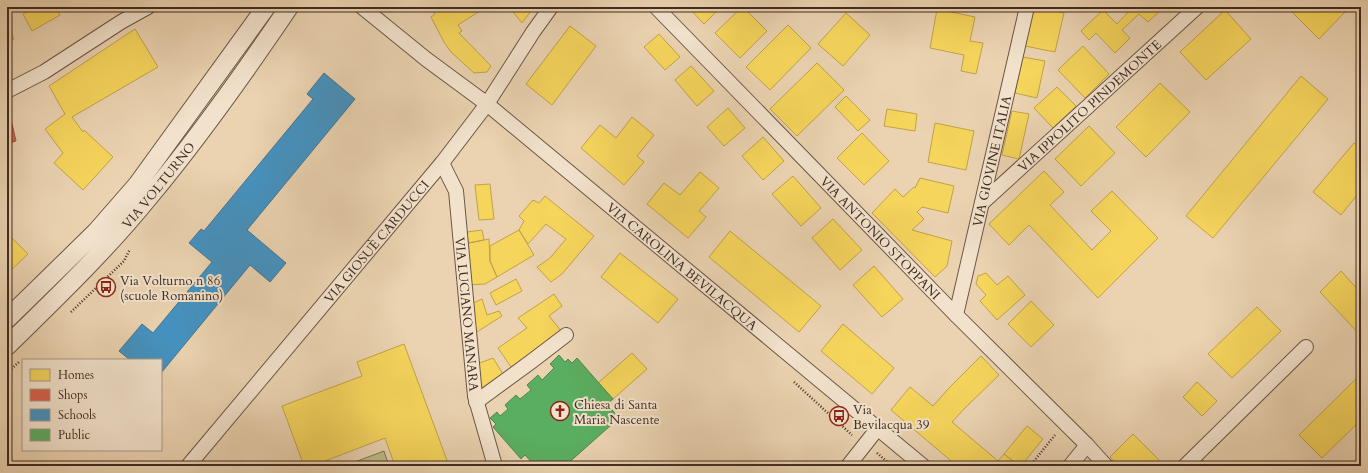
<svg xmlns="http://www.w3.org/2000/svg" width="1368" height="473" viewBox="0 0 1368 473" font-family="Cardo,serif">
	<rect width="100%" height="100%" fill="#ebd3b1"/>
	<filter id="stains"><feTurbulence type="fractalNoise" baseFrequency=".005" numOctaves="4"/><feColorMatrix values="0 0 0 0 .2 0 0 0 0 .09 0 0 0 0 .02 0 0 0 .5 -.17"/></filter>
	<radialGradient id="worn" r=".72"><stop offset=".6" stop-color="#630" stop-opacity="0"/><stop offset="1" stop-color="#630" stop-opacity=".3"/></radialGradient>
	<path fill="#bdbb87" stroke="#7e7454" d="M384 451 389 466H344Z"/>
	<path fill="#f6d55c" stroke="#bfa24a" d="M35 7H55L60 15 32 31 23 14Z
		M431 7H486L458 25 462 31 459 33 491 66 487 72 474 73 451 52 444 42 431 17 435 14Z
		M509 7H534L522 23Z
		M688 7H721L704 24Z
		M742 7H743L767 31 740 58 715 33Z
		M1033 7 1064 13 1055 52 1025 46Z
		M1133 7H1158L1161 10 1148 22 1139 14 1122 30 1130 38 1115 53 1096 33 1089 40 1081 31 1103 10 1117 24Z
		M1287 7H1344L1347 10 1319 39Z
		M937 9 975 17 970 41 983 43 976 74 961 71 964 55 930 48Z
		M1225 10 1251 39 1206 80 1180 52Z
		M846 13 870 35 843 66 818 44Z
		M7 21 14 39 7 42Z
		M788 25 811 48 770 90 746 67Z
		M570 26 596 46 552 105 526 84Z
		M135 29 158 67 72 117 83 132 84 130 113 157 83 190 54 163 63 153 45 129 65 114 49 86Z
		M659 34 680 57 665 70 644 47Z
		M1083 46 1109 74 1085 98 1058 70Z
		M1023 57 1045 61 1037 98 1015 93Z
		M817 63 844 90 797 136 770 109Z
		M691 66 714 91 697 106 675 80Z
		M1301 76 1328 99 1213 238 1186 216Z
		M1160 83 1190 112 1146 157 1116 127Z
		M1057 87 1076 106 1053 128 1034 108Z
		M846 96 870 120 858 131 835 107Z
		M728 108 745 128 724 146 707 127Z
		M887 109 917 114 915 131 884 126Z
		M1012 111 1029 114 1019 159 1002 155Z
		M632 117 654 135 637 156 644 162 624 185 581 148 600 125 616 138Z
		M935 123 974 131 966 170 928 162Z
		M1089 126 1115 153 1081 186 1055 159Z
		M862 133 889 161 864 185 837 158Z
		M763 137 784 161 763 180 742 156Z
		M1354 143 1361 148V190L1341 215 1313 192Z
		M1044 171 1064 192 1050 205 1092 250 1111 231 1091 211 1112 191 1158 238 1098 298 1029 225 1009 245 989 224Z
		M700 172 719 188 699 211 706 217 688 238 647 204 664 183 680 195Z
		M793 176 821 208 801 226 772 194Z
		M920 178 954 186 948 213 922 207 917 212 924 219 912 230 952 241 947 266 935 277 872 213 895 189 903 197 914 187 915 188Z
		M490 184 494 219 479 220 475 185Z
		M545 196 594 236 562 274 551 282 537 267 550 258 566 239 546 224 528 244 519 230 524 221 519 216 533 200 539 203Z
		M833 219 862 250 840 270 812 238Z
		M482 230 484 240 468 243 467 232Z
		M519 230 534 255 497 277 490 261V246Z
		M730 231 821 306 799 332 709 257Z
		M7 233 28 254 7 274Z
		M489 239 490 261 497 277 485 284 468 285 464 244Z
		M620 253 678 299 658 323 601 277Z
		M874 266 903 299 882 317 853 285Z
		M1341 271 1361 293V336L1320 292Z
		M986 273 997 285 1008 276 1025 295 997 320 980 301 986 295 976 284 978 276Z
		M516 279 522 291 496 305 490 293Z
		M554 294 562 306 549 316 562 332 542 347 511 367 498 348 527 328 518 318Z
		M482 299 487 315 499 311 502 316 472 335 469 305Z
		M1031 301 1054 325 1031 347 1008 324Z
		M1257 307 1281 331 1232 378 1208 354Z
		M843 324 894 368 872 394 821 351Z
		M404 344 448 463 441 466H395L385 438 312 466H304L282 406 362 376 357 362Z
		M632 353 647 369 613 399 598 383Z
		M981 356 999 375 965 408 952 422 998 461 1004 454 1019 466H957L891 410 910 387 933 406 948 389Z
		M493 358 503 374 480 389 477 364Z
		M1361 374V420L1322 458 1299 435Z
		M1197 382 1217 401 1202 416 1183 397Z
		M1027 426 1043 439 1021 466H1019L1004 454Z
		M1133 434 1162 463 1159 466H1119L1110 457Z
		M1203 460 1209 466H1196Z"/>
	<path fill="#d6604d" stroke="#a95040" d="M7 102 16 141 7 144Z"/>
	<path fill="#4393c3" stroke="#427492" d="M324 73 355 99 247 230 286 263 270 282 250 265 161 373V360H130L119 351 142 324 153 333 212 262 189 243 201 229 204 231 313 99 307 94Z"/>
	<path fill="#5aae61" stroke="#52874e" d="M559 355 565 362 568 359 572 363 577 358 613 399 607 404 619 418 565 466H535L525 455 521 459 493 427 496 424 490 418 497 412 500 416 508 409 505 405 516 395 520 399 531 390 527 385 538 375 542 380 554 368 550 364Z"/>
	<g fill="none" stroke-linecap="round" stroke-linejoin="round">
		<g stroke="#6b5645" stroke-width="16">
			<g id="minor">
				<path id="s1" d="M362 7 426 59 487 104 923 466"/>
				<path id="s2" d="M656 7 956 315 1087 445 1106 466"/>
				<path d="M7 91 44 72 121 22 148 7"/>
				<path id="s3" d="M442 163 456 191 475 396 495 466"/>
				<path id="s4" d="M982 203 1197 7"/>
				<path id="s5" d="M956 315 1027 7"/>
				<path d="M476 402 532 361 566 335"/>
				<path id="s6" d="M188 466 442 163 487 104 533 32 551 7"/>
				<path d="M848 466 878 428"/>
				<path d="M1070 466 1087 445"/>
				<path d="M1185 466 1306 347"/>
			</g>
		</g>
		<g stroke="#6b5645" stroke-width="20">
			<g id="tertiary">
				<path d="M7 319 96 232 137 185 266 7"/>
				<path id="s7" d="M7 346C56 298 106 250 149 197 199 137 245 72 289 7"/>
			</g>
		</g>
		<path stroke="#402c21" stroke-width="2.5" stroke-dasharray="1 2" stroke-linecap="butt" d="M71 312 124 261 130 249
			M7 373 20 361
			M794 382 852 435
			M877 453 892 466
			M1030 466 1055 435"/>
		<use href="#minor" stroke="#f2e2cc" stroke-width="14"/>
		<use href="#tertiary" stroke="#f2e2cc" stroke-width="18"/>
	</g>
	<defs>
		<g id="bus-ring" transform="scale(1)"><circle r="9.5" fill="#f2e2cc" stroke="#8f2418" stroke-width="1.5"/><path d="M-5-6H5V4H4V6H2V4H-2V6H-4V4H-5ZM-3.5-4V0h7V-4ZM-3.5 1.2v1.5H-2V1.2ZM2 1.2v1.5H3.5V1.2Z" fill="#8f2418"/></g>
		<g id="church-ring" transform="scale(1)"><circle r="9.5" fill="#f2e2cc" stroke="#8f2418" stroke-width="1.5"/><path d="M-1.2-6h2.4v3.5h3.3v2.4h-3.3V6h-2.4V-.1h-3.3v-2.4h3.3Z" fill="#8f2418"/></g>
	</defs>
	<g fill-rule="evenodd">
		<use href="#bus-ring" x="106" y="287"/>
		<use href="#church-ring" x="560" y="411"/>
		<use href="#bus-ring" x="839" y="416"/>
	</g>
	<g text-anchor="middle" stroke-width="4" stroke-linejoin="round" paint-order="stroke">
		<g font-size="13" fill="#402c21" stroke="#f2e2cc">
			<text dy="5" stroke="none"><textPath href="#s4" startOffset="145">VIA IPPOLITO PINDEMONTE</textPath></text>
			<text dy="5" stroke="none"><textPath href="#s5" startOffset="158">VIA GIOVINE ITALIA</textPath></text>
			<text dy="5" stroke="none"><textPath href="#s7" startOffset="221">VIA VOLTURNO</textPath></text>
			<text dy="5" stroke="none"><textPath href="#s2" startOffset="322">VIA ANTONIO STOPPANI</textPath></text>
			<text dy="5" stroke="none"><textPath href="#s6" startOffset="293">VIA GIOSUÈ CARDUCCI</textPath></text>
			<text dy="5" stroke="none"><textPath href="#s1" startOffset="412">VIA CAROLINA BEVILACQUA</textPath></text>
			<text dy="5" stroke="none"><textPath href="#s3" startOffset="155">VIA LUCIANO MANARA</textPath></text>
		</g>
		<g font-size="13" fill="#402c21" stroke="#f2e2cc" text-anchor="start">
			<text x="120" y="285">Via Volturno n 86<tspan x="120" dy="15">(scuole Romanino)</tspan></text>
			<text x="574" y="409">Chiesa di Santa<tspan x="574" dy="15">Maria Nascente</tspan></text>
			<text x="853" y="414">Via<tspan x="853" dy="15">Bevilacqua 39</tspan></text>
		</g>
	</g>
	<rect width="1368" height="473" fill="none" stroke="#ebd3b1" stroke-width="24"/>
	<rect x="8" y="8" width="1352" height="457" fill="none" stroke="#402c21" stroke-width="2"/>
	<rect x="12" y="12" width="1344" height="449" fill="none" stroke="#402c21"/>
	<rect x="22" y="359" width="140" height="92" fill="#f2e2cc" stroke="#ab9988"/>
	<rect x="30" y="369" width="20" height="12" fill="#f6d55c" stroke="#ab9988"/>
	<text x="58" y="379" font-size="12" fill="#402c21">Homes</text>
	<rect x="30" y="389" width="20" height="12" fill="#d6604d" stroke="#ab9988"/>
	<text x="58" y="399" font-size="12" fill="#402c21">Shops</text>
	<rect x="30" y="409" width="20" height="12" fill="#4393c3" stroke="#ab9988"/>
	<text x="58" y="419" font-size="12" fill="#402c21">Schools</text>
	<rect x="30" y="429" width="20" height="12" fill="#5aae61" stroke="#ab9988"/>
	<text x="58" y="439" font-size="12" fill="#402c21">Public</text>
	<rect width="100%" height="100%" filter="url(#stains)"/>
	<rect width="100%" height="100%" fill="url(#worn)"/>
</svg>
